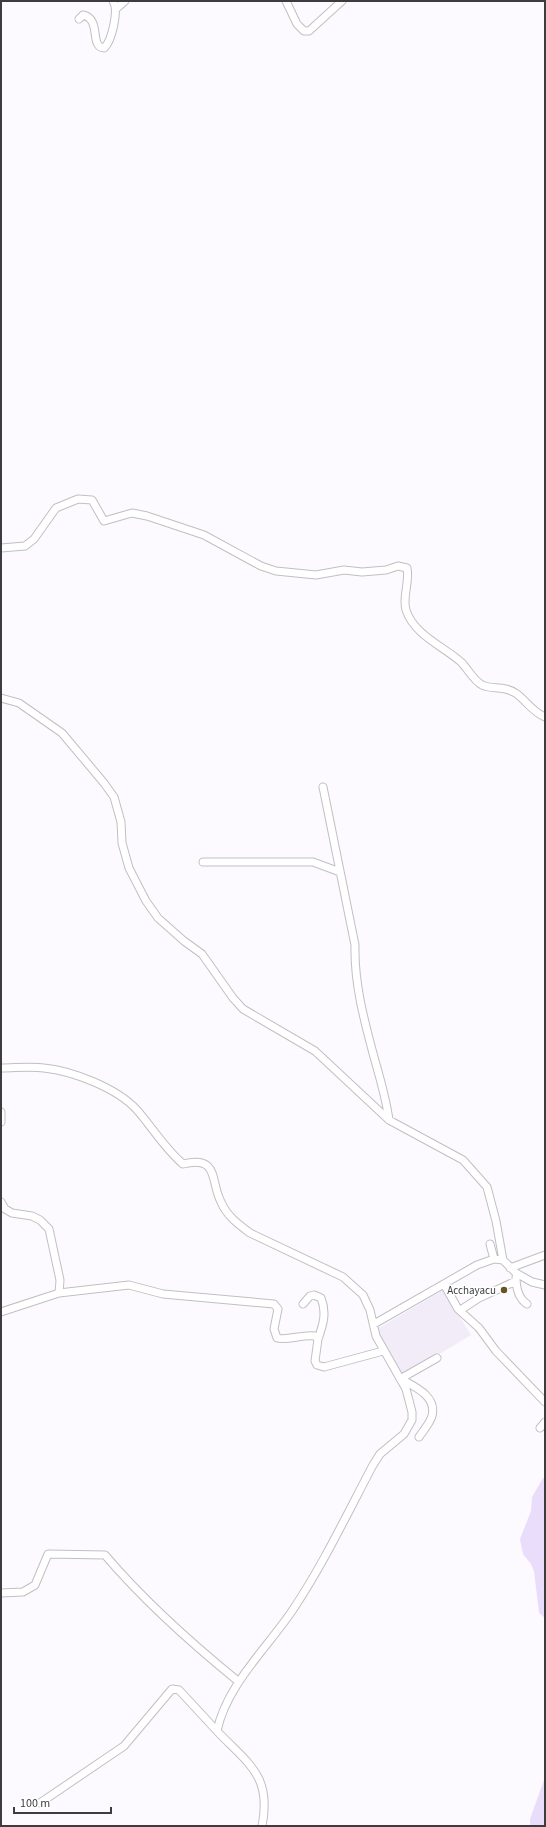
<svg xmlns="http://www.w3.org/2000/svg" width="546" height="1827" viewBox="0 0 546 1827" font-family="'Source Sans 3',sans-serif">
	<rect width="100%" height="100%" fill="#fcfaff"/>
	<path fill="#f1ecf8" d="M443 1290 471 1335 403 1376 378 1333 379 1328Z"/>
	<path fill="#e9ddfb" d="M543 1478 545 1479V1618L539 1613 534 1571 531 1564 523 1554 520 1539 531 1511 532 1497Z
		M545 1777V1826H530V1819Z"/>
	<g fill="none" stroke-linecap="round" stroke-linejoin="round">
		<g stroke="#c1bfc4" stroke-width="9">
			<path id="street" d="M286 1 297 24 304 31H309L342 1
				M116 9 125 1
				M79 19 83 15C102 19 89 47 104 48 112 41 119 10 113 1
				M1 548 25 546 34 539 56 508 78 499 92 500 104 521 132 513 147 516 204 535 261 566 276 571 316 575 344 570 362 572 386 570 398 566 407 568C410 583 402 596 406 610 414 635 443 646 461 662 468 669 473 680 482 685 492 690 505 685 517 694 527 702 533 712 545 717
				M1 698 19 703 62 733 104 783 114 797 121 822 122 843 129 868 146 901 158 918 184 941 202 954 233 998 243 1009 315 1051 389 1120 463 1160 487 1187 496 1221 503 1260 516 1273 532 1282 545 1285
				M323 787 355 945C354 983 364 1020 374 1057 380 1078 386 1098 389 1120
				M203 862H313L340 872
				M1 1068C15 1068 30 1066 44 1068 73 1071 117 1088 137 1110 152 1127 165 1149 183 1164 220 1155 210 1182 221 1202 227 1216 238 1224 250 1233L343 1277 363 1295 370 1310 376 1336 406 1389 412 1412V1420L404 1434 380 1454 373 1465C347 1514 323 1565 292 1611 267 1648 226 1686 217 1731 248 1764 272 1775 262 1826
				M1 1112V1122
				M1 1202 5 1209 12 1213 32 1216 40 1220 49 1229 60 1280 59 1293
				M490 1244 494 1259
				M510 1268 545 1255
				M516 1277C516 1287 518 1298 527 1304
				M444 1284 458 1309 479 1328 496 1351 545 1402
				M303 1304 310 1296 314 1295 321 1298C327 1313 323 1325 318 1339
				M462 1309 479 1298 516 1281
				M1 1312 59 1293 129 1285 163 1294 274 1304 278 1309 274 1329 277 1338C287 1341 303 1334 315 1336L318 1339 315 1361 317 1365 324 1367 383 1351
				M374 1324 477 1265 494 1259 503 1260
				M400 1379 437 1358
				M401 1379C415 1387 437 1396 432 1416 430 1423 423 1431 419 1437
				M540 1428 545 1422
				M1 1593 23 1592 35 1585 48 1554 105 1555C145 1602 191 1643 239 1682
				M40 1803 124 1746 172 1689 179 1690 217 1731"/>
		</g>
		<use href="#street" stroke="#fff" stroke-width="7"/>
	</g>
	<circle fill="#645522" stroke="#fff" stroke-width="1.5" cx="504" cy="1290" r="4"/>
	<g text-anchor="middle" stroke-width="3" stroke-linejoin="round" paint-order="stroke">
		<g font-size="11" fill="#3d3c3e" stroke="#fff" text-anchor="end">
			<text x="496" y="1294">Acchayacu</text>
		</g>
	</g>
	<rect width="546" height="1827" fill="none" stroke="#3d3c3e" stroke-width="4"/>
	<path d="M14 1807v6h97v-6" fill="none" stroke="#3d3c3e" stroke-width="2"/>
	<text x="20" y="1807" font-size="12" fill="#3d3c3e" stroke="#ffffff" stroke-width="3" paint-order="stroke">100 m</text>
</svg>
